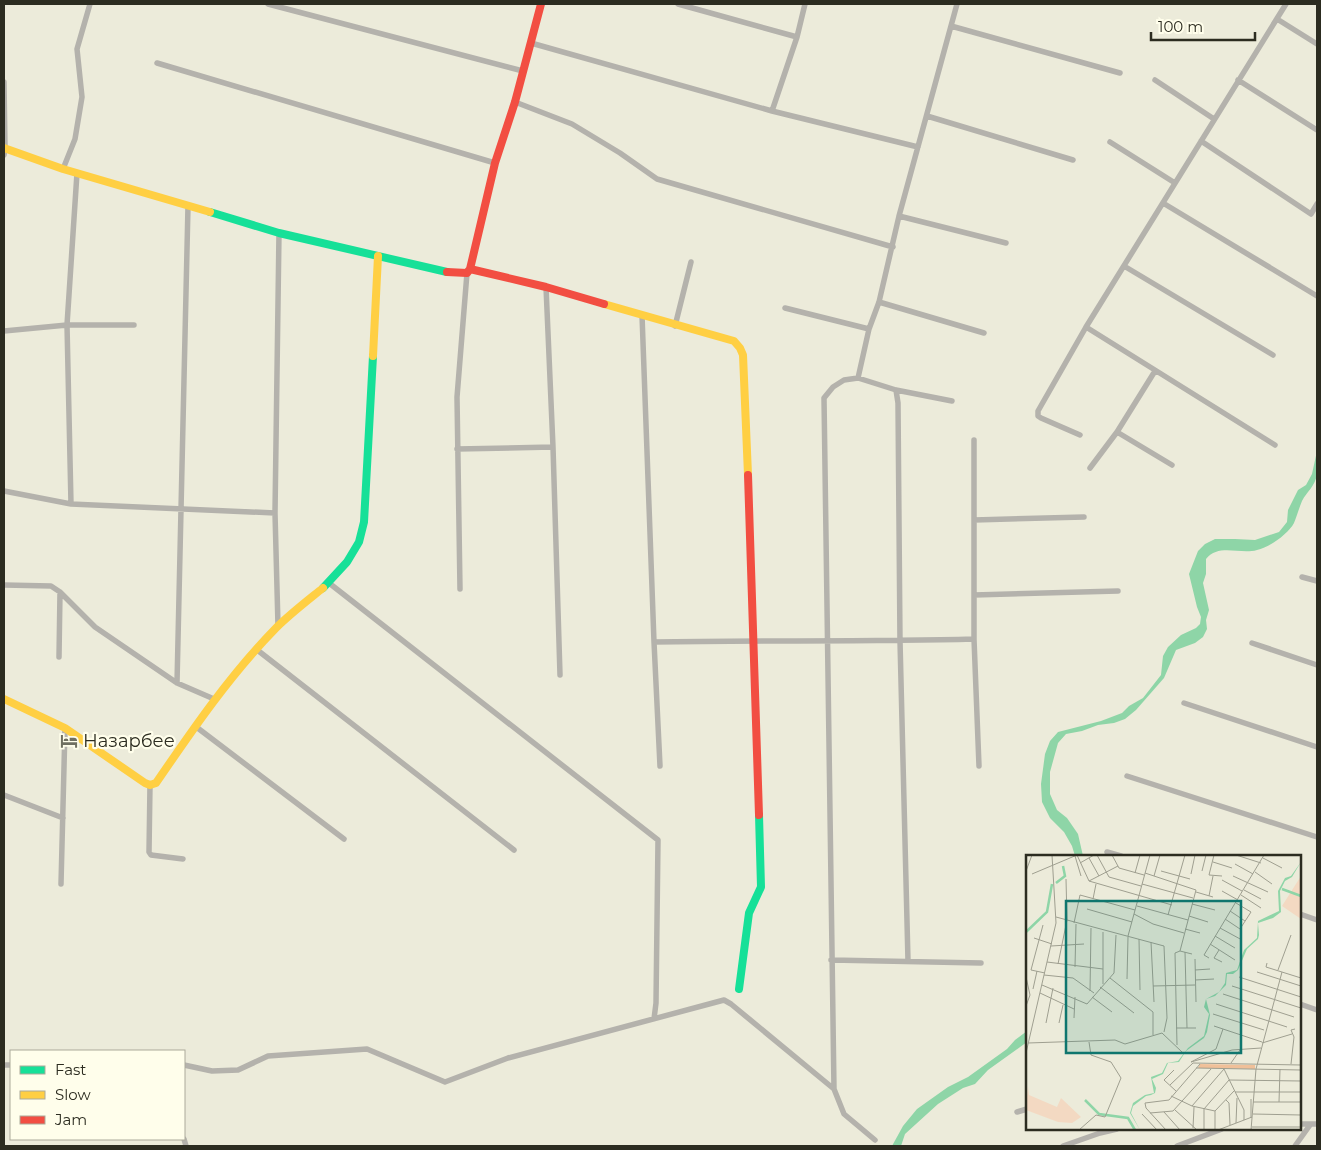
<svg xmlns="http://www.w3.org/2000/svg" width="1321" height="1150" viewBox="0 0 1321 1150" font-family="Montserrat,sans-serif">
	<rect width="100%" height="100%" fill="#ecebda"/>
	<path fill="#8ed5a7" d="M1317 451C1317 458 1318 467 1317 474 1315 487 1307 491 1302 501 1299 508 1297 516 1294 523 1288 534 1270 547 1257 550 1240 555 1219 543 1206 559V574L1203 583 1209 610 1206 620 1207 629 1203 637 1195 643 1176 650 1164 678 1136 710 1125 719 1114 723 1098 725 1082 731 1066 734 1058 743 1050 772V794L1057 810 1067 818 1078 834 1083 856H1075L1072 846 1064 832 1050 818 1042 802 1041 784 1045 754 1050 741 1058 732 1101 721 1122 713 1129 706 1143 698 1161 675 1163 656 1168 647 1181 635 1196 628 1200 624 1201 617 1197 607 1189 574 1198 551 1205 544 1215 539H1235L1255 540 1279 532 1287 522 1288 510 1298 490 1306 485 1312 474Z
		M1027 1031V1042L988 1070 975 1084 963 1088 938 1104 905 1134 901 1146H892L903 1126 917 1109 948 1087 968 1077 1007 1049 1015 1040Z"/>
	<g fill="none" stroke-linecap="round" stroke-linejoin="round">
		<path stroke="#b4b2ac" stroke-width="5.5" d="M268 4 523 71
			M678 4 797 37
			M1277 19 1317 44
			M951 26 1120 73
			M531 43 772 111 918 147
			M157 63 495 163
			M1155 80 1214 119
			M1238 80 1317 130
			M4 82 5 148 4 155
			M515 102 572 124 620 153 657 179 893 247
			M772 111 797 37 805 4
			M927 116 1073 160
			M1201 141 1311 214 1317 204
			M1110 142 1175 183
			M63 169 75 139 82 97 77 49 90 4
			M1163 203 1317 296
			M899 216 1006 243
			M1124 266 1273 355
			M546 287 553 447 560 675
			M879 302 984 333
			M785 308 869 329
			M642 315 654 642 660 766
			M675 326 691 262
			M1086 327 1275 445
			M4 331 67 325H134
			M1155 371 1117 432 1172 465
			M858 378 869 329 879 302 899 216 957 4
			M896 390 898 403 900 641 908 961
			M1080 435 1041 418 1038 416V411L1086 327 1286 4
			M974 440V639L979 766
			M457 449 553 447
			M1090 468 1117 432
			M4 491 71 504 275 513
			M71 504 67 325 77 173
			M974 520 1084 517
			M1302 577 1317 581
			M329 583 658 840 656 1003 654 1019
			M4 585 51 586 60 592 95 627 177 683 214 699
			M460 589 457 397 467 273
			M974 595 1118 591
			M278 626 275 513 279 233
			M654 642C761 640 867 642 974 639
			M1252 643 1317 665
			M256 649 514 850
			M59 657 60 592
			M177 683 188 206
			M1184 703 1317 747
			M195 726 344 839
			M1127 776 1317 837
			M150 785 149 852 151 855 183 859
			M4 795 63 818
			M1107 852 1121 856
			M61 884 65 728
			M1300 914 1317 920
			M831 960 981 963
			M1300 1004 1317 1010
			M4 1065H11
			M184 1065 212 1071 238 1070 268 1056 367 1049 445 1082 508 1058 724 1000 731 1004 834 1089 844 1114 875 1140
			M834 1089 824 398 833 387 844 380 858 378 896 390 952 401
			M1017 1112 1027 1109
			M1300 1124H1317
			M184 1139 186 1146
			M1063 1146 1100 1133 1117 1129
			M1177 1146 1222 1129
			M1295 1146 1310 1125"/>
		<path stroke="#16e098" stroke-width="8" d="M210 212 279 233 447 272
			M323 588 347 562 359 542 364 522 373 356
			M739 989 749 913 761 887 759 815"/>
		<path stroke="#ffcf43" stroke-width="8" d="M4 148 63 169 210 212
			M604 304 734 341 740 348 743 355 748 475
			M373 356 378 256
			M4 699 65 728 145 783 150 785 156 783C193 729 230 675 276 628 290 614 307 601 323 588"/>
		<path stroke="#f24e42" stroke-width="8" d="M470 269 495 163 515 102 541 4
			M447 272 467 273 470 269 546 287 604 304
			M748 475 759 815"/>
	</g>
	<defs>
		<g id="hotel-bare" transform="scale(1.35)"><path d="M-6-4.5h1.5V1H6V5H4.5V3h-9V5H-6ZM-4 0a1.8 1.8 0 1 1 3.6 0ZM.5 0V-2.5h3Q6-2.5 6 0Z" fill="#6f6f61" stroke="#fffeeb" stroke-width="2.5" paint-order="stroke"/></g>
	</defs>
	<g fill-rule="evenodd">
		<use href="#hotel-bare" x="69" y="741"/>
	</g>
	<g text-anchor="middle" stroke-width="4.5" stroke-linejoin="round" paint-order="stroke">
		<g font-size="18" fill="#2c2c20" stroke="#fffeeb" text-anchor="start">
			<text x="83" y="747">Назарбее</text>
		</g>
	</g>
	<g transform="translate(1026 855)">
		<rect width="275" height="275" fill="#ecebda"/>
		<path d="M275 21V64L256 51ZM2 231 3 240 31 252 35 243 55 262 46 268 32 267 0 255Z" fill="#f3d9c2"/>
		<path d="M174 209 229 210V214L172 213Z" fill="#f0c099"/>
		<path d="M275 7 266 22 259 26 254 36 255 57 247 63 232 68 233 80 232 84 221 94 212 115 207 119H201L200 130 189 141 180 144 184 160 181 177 178 183 160 196 153 207 142 208 137 219 126 224 130 233 129 238 125 240 120 241 107 251 105 258 114 275 104 258 107 248 119 240 128 238 125 222 136 218 141 208 152 206 162 193 178 181 183 159 178 152 180 144 193 137 199 128 200 118 211 115 218 95 231 83 232 66 253 56 252 36 259 23 265 21Z" fill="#8ed5a7"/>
		<path fill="none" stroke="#8ed5a7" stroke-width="2.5" d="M30 28 39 21 37 11M256 34 275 41M0 77 21 57 26 29M59 245 73 259 102 263 109 275"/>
		<path fill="none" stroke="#9f9f90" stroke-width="1" d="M51 0 63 26 146 50M71 0 83 22 115 31M86 0 93 13 118 20M188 0 183 20 196 21M210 0 235 8M49 1 55 21M63 3 73 21M237 3 256 13M187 7 206 13M54 8 68 0M209 9 227 19M0 16 6 0M135 16 164 24M176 16 180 0M229 17 246 29M109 18 114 0M119 18 170 35 154 96M6 19 51 0M165 19 169 0M128 21 134 0M207 21 242 37M196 25 216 36M63 26 92 11M116 29 167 43M218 35 235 44M196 36 212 45M170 37 187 42M215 40 235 53M183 41 187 21M67 44 70 29M166 49 189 55M111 51 162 65M61 54 106 67M204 56 219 66M108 59 127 69 158 78M142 60 159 0M163 61 182 67M30 62 138 91 141 163 138 177M199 64 214 74 225 57 210 48M48 68 54 40 109 55M17 70 5 115 19 118M194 73 216 85M159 74 174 78M102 81 124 0M189 81 209 93M8 83 26 89M113 84 114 135M125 87 128 147M184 89 209 105M25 91 58 89M193 95 188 103 196 107M159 97 161 173M183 103 178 100 238 0M169 104 170 147M21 107 77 114M241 108 240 112 275 123M32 109 41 65 40 24M49 112 50 69M169 115 184 114M252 115 265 80M231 117 275 131M18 120 47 123 68 138M0 122 4 140 0 151M213 122 275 142M84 123 127 157V180M101 124 102 82M169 125 188 124M77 129V77M16 130 61 149 88 118 90 80M127 131 169 130M206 131 275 153M74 132 108 158M7 134 11 116M64 136 65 73M14 138 48 154M197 139 268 162M66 142 86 157M190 149 261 172M187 159 238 175M48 163 49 142M20 168 27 133M33 168 37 150M188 171 236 187M150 173H170M2 188 89 185 99 189 136 178 156 197M236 188 266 179M151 190 149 98 154 96 166 99M0 198 30 68 26 0M165 207 206 195 235 193M165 207 190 194 197 174M167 208 275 210M205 208 214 195M265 209 268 182 265 175 269 174M170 213 275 215M148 215 138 225 150 236M144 230 167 208M209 237H275M145 241 166 251 189 256M200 245 203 248 204 270M227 247H275M253 247 254 214M166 251 198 214 218 255V265M149 255 171 275M138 257 154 275M124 258 147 256 185 214M116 259 131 275M227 259 275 260M225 263V244M210 268 211 243M226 272H275M167 273 168 252M53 275 70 260 79 262 95 223 85 207 65 200 63 187M140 275 120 253 119 248 143 245 174 209M178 275V254L203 225 275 226M189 275V256L208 236M192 275 226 262M225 275 230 214 256 117"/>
		<path fill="#0f766e" fill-opacity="0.15" stroke="#0f766e" stroke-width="2.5" d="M40 46H215V198H40Z"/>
		<rect width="275" height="275" fill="none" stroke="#2c2c20" stroke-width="2.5"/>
	</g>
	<rect width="1321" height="1150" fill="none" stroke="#2c2c20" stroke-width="10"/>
	<rect x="10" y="1050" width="175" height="90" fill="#fffeeb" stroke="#abaa9a"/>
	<rect x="20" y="1066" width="25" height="8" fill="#16e098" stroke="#abaa9a"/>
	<text x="55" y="1075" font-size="15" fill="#2c2c20">Fast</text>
	<rect x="20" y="1091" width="25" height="8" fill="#ffcf43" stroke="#abaa9a"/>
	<text x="55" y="1100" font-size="15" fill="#2c2c20">Slow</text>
	<rect x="20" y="1116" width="25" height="8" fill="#f24e42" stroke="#abaa9a"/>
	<text x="55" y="1125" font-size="15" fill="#2c2c20">Jam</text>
	<path d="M1151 32v8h104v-8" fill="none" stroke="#2c2c20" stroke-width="2.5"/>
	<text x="1158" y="32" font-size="15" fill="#2c2c20" stroke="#fffeeb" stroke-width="4" paint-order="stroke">100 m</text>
</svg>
